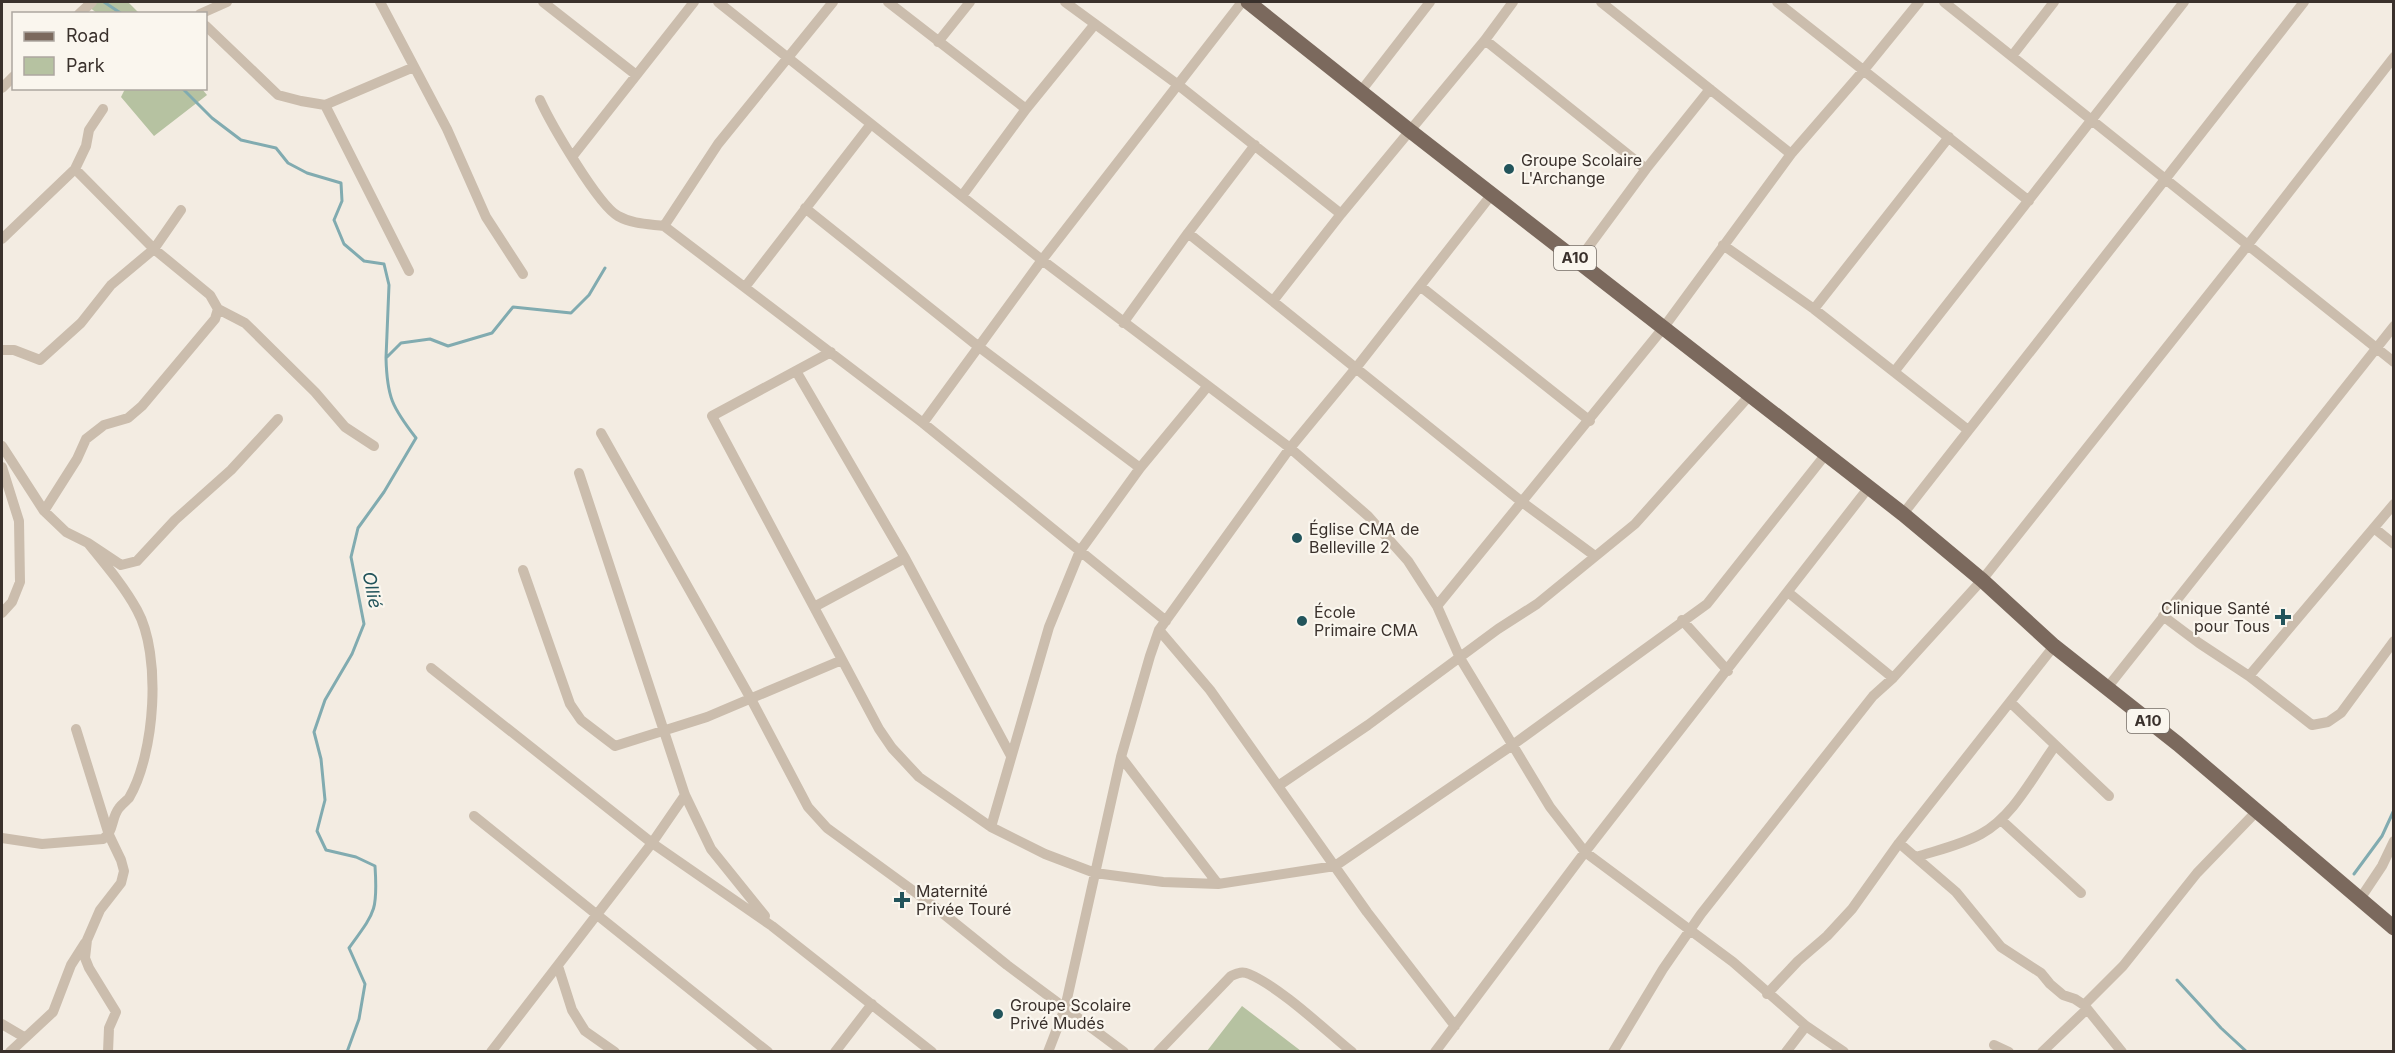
<svg xmlns="http://www.w3.org/2000/svg" width="2395" height="1053" viewBox="0 0 2395 1053" font-family="Inter,sans-serif">
	<rect width="100%" height="100%" fill="#f3ece2"/>
	<path fill="#b6c2a1" d="M82 2H128L139 13H97Z
		M125 89H202L207 95 154 136 121 97Z
		M1242 1006 1301 1051H1207Z"/>
	<g fill="none" stroke-linecap="round" stroke-linejoin="round">
		<path stroke="#81abb0" stroke-width="3" d="M104 2 122 14
			M182 88 212 118 241 140 276 148 288 163 307 173 341 183 342 201 334 220 344 244 364 261 384 264 389 285 386 358
			M2354 874 2382 836 2394 810
			M2177 980 2221 1028 2247 1052
			M347 1052 359 1019 365 984 349 948C375 912 378 911 375 866L356 857 326 850 317 831 325 800 321 759 314 732 325 700 352 654 364 624 351 557 358 528 384 492 416 438C392 407 387 397 386 358L401 343 430 339 448 346 492 333 513 307 571 313 589 295 605 268"/>
		<path stroke="#cbbdad" stroke-width="10" d="M380 2 447 129 486 217 523 274
			M543 2 635 74
			M718 2 1042 260 1290 448 1368 516 1408 561 1437 606 1460 658 1550 807 1585 852 1733 962 1806 1026 1844 1052
			M888 2 1026 109
			M1065 2 1177 84 1341 214
			M1601 2 1791 154
			M1777 2 2029 201
			M1944 2 2394 362
			M79 14 92 2
			M200 14 227 2
			M206 26 278 95 301 101 325 105 414 67
			M1485 40 1646 169
			M938 42 970 2
			M2012 56 2054 2
			M2 88 14 76
			M1361 91 1430 2
			M540 100C551 124 598 205 618 216 632 224 649 224 664 226L923 423 1166 621
			M325 105 409 271
			M572 157 694 2
			M962 196 1026 109 1095 24
			M805 208 979 347 1140 468
			M664 226 718 144 833 2
			M1188 233 1522 502 1595 556
			M2 239 75 169 86 146 89 130 103 109
			M1723 245 1814 309 1968 430
			M1578 261 1646 169 1710 89
			M1420 286 1590 421
			M745 287 871 124
			M1273 301 1341 214 1485 40 1513 2
			M218 309 245 323 315 392 345 427 374 446
			M1814 309 1949 137
			M1123 323 1188 233 1255 145
			M2 350H14L40 360 81 323 111 285 154 249 181 210
			M831 352 712 416 879 729 892 748 919 777 991 827 1045 854 1095 873 1163 882 1218 884 1335 866 1514 744 1707 604 1826 454
			M796 371 905 558 1011 756
			M1894 372 2184 2
			M923 423 1042 260 1242 2
			M601 433 751 699 808 807 827 828 930 903 1007 965 1124 1052
			M2 446 44 511 66 532 88 543 121 565 137 561 175 520 231 470 278 419
			M2 467 19 521 20 582 12 602 2 613
			M579 473 685 795 711 849 765 916
			M44 511 77 459 86 439 104 425 128 418 142 406 215 319 218 309 210 295 154 249 75 169
			M1903 514 2304 2
			M2374 528 2394 544
			M523 570 570 704 581 720 615 746 707 717 842 660
			M1789 593 1893 678
			M1437 606 1664 327 1791 154 1863 71 1919 2
			M814 607 905 558
			M2163 616 2199 643 2249 676 2312 725 2328 722 2341 713 2394 641
			M1682 620 1728 671
			M1159 630 1210 690 1367 912 1455 1026
			M431 668 652 843 772 926 932 1052
			M2249 676 2394 504
			M2107 688 2394 326
			M2011 703 2109 796
			M76 729 109 835 121 860 124 871 121 883 100 910 87 940 85 958 89 968 116 1012 109 1028 108 1052
			M1121 757 1218 884
			M1278 786 1368 725 1498 629 1537 604 1635 524 1750 395
			M474 816 768 1052
			M2001 820 2081 893
			M991 827 1049 627 1080 551 1140 468 1207 387
			M2 838 42 844 103 839C114 832 111 818 119 808 122 804 126 801 129 798 155 754 162 655 137 610 124 586 105 564 88 543
			M1899 843 1956 892 2001 947 2041 973 2050 984 2063 995 2075 999 2084 1005 2123 966 2197 873 2256 812
			M1916 857C1938 850 1961 845 1981 834 2014 816 2033 776 2055 746
			M2360 899 2382 866 2394 841
			M558 966 572 1010 585 1031 615 1052
			M1767 994 1798 961 1827 936 1852 909 1899 843 2054 646
			M2084 1005 2122 1052
			M2 1024 24 1037
			M1994 1045 2009 1052
			M10 1052 53 1012 71 965 85 943
			M491 1052 652 843 685 795
			M835 1052 872 1004
			M1048 1052 1065 1008 1121 757 1150 656 1159 630 1290 448 1356 368 1492 194
			M1158 1052 1231 976C1238 973 1242 971 1249 974 1280 987 1325 1030 1352 1052
			M1435 1052 1585 852 1869 487
			M1613 1052 1663 969 1701 914 1873 696 1893 678 1982 580 2247 246 2394 57
			M1786 1052 1806 1026
			M2042 1052 2087 1009"/>
		<path stroke="#7b695d" stroke-width="15" d="M1248 2 1409 130 1903 514 1982 580 2054 646 2178 744 2394 928"/>
	</g>
	<g fill="#22545b" stroke="#faf6ee" stroke-width="2">
		<circle cx="1509" cy="169" r="6"/>
		<circle cx="1297" cy="538" r="6"/>
		<path d="M2280 608h6v6h6v6h-6v6h-6v-6h-6v-6h6z"/>
		<circle cx="1302" cy="621" r="6"/>
		<path d="M899 891h6v6h6v6h-6v6h-6v-6h-6v-6h6z"/>
		<circle cx="998" cy="1014" r="6"/>
	</g>
	<g text-anchor="middle" stroke-width="4.5" stroke-linejoin="round" paint-order="stroke">
		<g fill="#faf6ee" stroke="#746c66" stroke-width="1.5">
			<rect x="1554" y="246" width="42" height="24" rx="4.5"/>
			<rect x="2127" y="709" width="42" height="24" rx="4.5"/>
		</g>
		<g font-size="15" font-weight="bold" fill="#3a312c">
			<text x="1575" y="263">A10</text>
			<text x="2148" y="726">A10</text>
		</g>
		<g font-size="16" fill="#3a312c" stroke="#faf6ee" text-anchor="start">
			<text x="1521" y="166">Groupe Scolaire<tspan x="1521" dy="18">L'Archange</tspan></text>
			<text x="1309" y="535">Église CMA de<tspan x="1309" dy="18">Belleville 2</tspan></text>
			<text x="2270" y="614" text-anchor="end">Clinique Santé<tspan x="2270" dy="18">pour Tous</tspan></text>
			<text x="1314" y="618">École<tspan x="1314" dy="18">Primaire CMA</tspan></text>
			<text x="916" y="897">Maternité<tspan x="916" dy="18">Privée Touré</tspan></text>
			<text x="1010" y="1011">Groupe Scolaire<tspan x="1010" dy="18">Privé Mudés</tspan></text>
		</g>
		<g font-size="18" font-style="italic" fill="#22545b" stroke="#faf6ee">
			<text transform="translate(372 590) rotate(79)" y="6">Ollié</text>
		</g>
	</g>
	<rect width="2395" height="1053" fill="none" stroke="#3a312c" stroke-width="6"/>
	<rect x="12" y="12" width="195" height="78" fill="#faf6ee" stroke="#ada7a0" stroke-width="1.5"/>
	<rect x="24" y="32" width="30" height="9" fill="#7b695d" stroke="#ada7a0" stroke-width="1.5"/>
	<text x="66" y="42" font-size="18" fill="#3a312c">Road</text>
	<rect x="24" y="57" width="30" height="18" fill="#b6c2a1" stroke="#ada7a0" stroke-width="1.5"/>
	<text x="66" y="72" font-size="18" fill="#3a312c">Park</text>
</svg>
